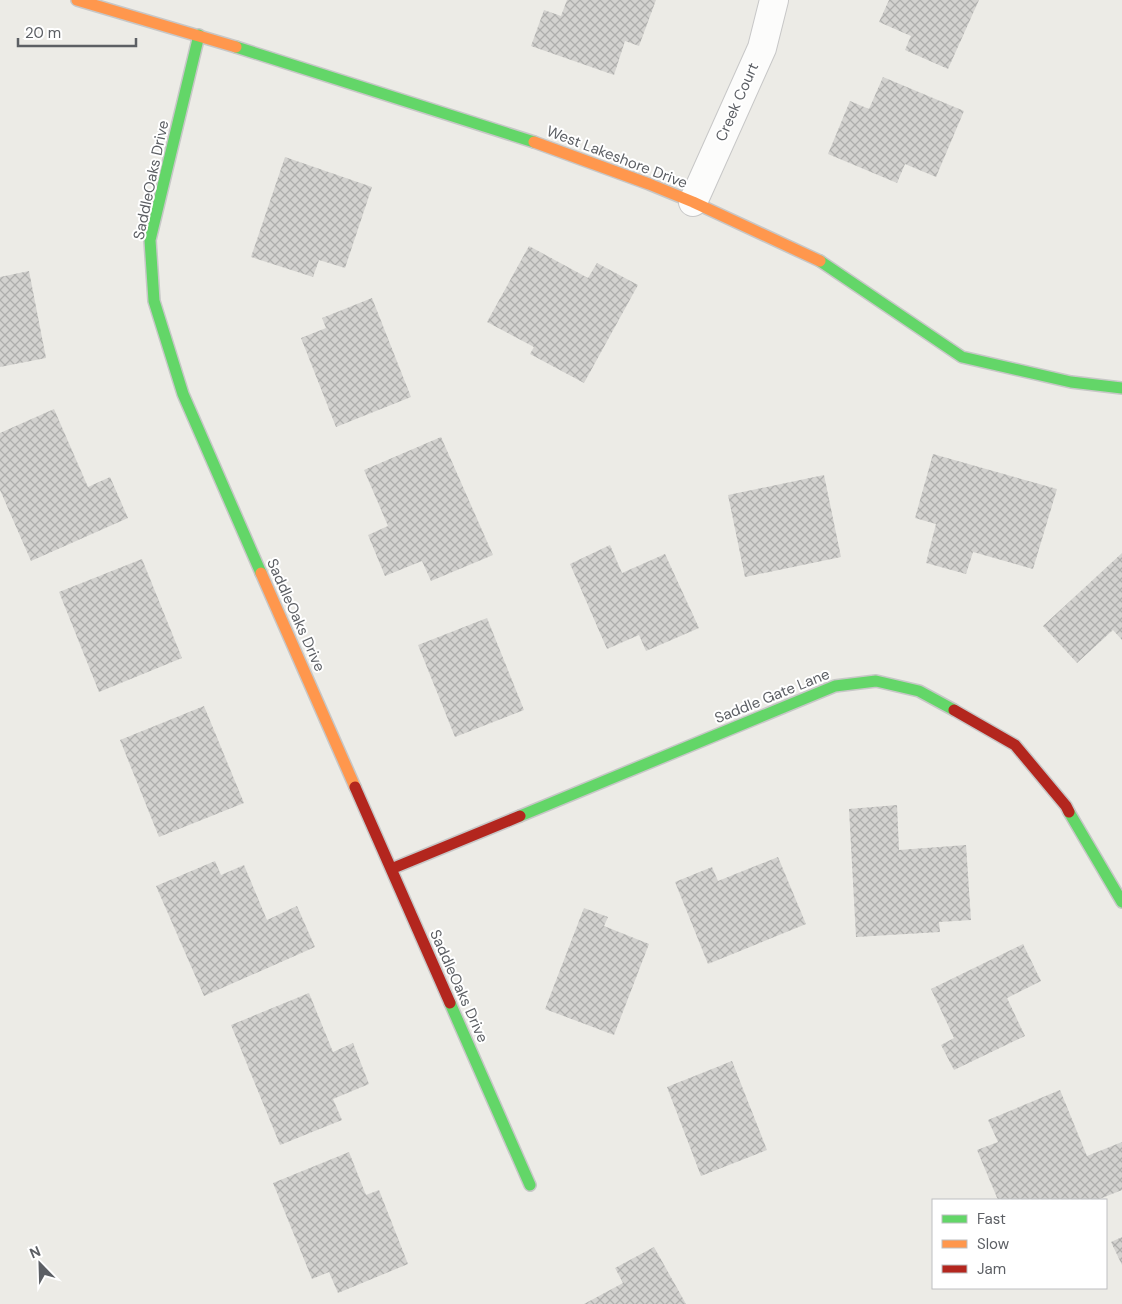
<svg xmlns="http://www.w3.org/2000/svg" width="1122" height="1304" viewBox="0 0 1122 1304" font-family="'DM Sans',sans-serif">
	<defs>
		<pattern id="building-cross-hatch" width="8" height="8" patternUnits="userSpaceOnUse" patternTransform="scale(1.25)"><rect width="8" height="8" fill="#d3d2cf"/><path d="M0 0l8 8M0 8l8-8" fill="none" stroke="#aeaeac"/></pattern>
	</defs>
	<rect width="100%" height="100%" fill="#ecebe6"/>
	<path fill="url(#building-cross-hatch)" d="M567 0H656L639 46 625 41 614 75 531 46 544 10 561 16Z
		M889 0H979L948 69 905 50 911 36 879 22Z
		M883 77 964 111 936 177 905 164 897 183 828 154 850 101 869 109Z
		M285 157 372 187 345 268 319 260 313 277 251 257Z
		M529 246 588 278 597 263 638 285 584 383 530 354 534 347 487 322Z
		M29 271 46 358 0 367V277Z
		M372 298 411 397 336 427 301 338 326 328 322 318Z
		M54 409 88 487 110 477 128 518 31 561 0 490V433Z
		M441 437 493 555 431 581 422 561 385 576 368 535 388 526 364 470Z
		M933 454 1057 489 1033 569 973 552 966 574 926 563 936 524 915 518Z
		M824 475 841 557 745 577 728 495Z
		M610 545 622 573 665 554 699 628 646 651 639 635 607 649 570 564Z
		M1122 553V640L1113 630 1077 663 1043 626Z
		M142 559 182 658 99 692 59 592Z
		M487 618 524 710 455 737 418 645Z
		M204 706 244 803 159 837 120 740Z
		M897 805 899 850 966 845 971 920 939 922 940 932 856 937 849 809Z
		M778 857 806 924 708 964 675 882 712 867 718 881Z
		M215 861 221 875 244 865 267 920 297 906 315 947 204 996 156 886Z
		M584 908 608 917 604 926 649 944 614 1035 545 1009Z
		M1023 944 1041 981 1007 998 1025 1036 954 1070 941 1045 954 1038 931 989Z
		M309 993 333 1052 353 1043 369 1084 333 1099 342 1120 280 1145 231 1025Z
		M732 1061 767 1150 701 1176 667 1087Z
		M1060 1090 1087 1156 1122 1142V1190L1097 1200H998L977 1150 998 1142 988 1120Z
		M349 1152 366 1195 379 1190 408 1264 338 1293 329 1272 312 1279 273 1183Z
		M1122 1237V1265L1111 1242Z
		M654 1247 686 1304H584L623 1283 615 1268Z"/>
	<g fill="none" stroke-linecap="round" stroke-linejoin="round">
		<g stroke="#c7c7c7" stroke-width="30">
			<path id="street" d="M693 202 762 48 774 0"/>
		</g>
		<g stroke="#c7c7c7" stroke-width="14">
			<path id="fast" d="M199 35 150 240 154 301 183 394 261 573
				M236 47 534 142
				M820 261 962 357 1071 382 1122 388
				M1069 812 1122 902
				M520 816 835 686 876 681 919 691 954 710
				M450 1003 530 1185"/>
		</g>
		<g stroke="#c7c7c7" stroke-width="14">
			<path id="slow" d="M77 0 236 47
				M534 142 649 184 693 202 820 261
				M261 573 355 787"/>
		</g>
		<g stroke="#c7c7c7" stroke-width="14">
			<path id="jam" d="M954 710 1015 745 1066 806 1069 812
				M355 787 450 1003
				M391 869 520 816"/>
		</g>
		<use href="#street" stroke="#fcfcfb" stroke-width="28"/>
		<use href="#fast" stroke="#63d668" stroke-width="11"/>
		<use href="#slow" stroke="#ff974d" stroke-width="11"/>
		<use href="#jam" stroke="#b3261e" stroke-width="11"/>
	</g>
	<g text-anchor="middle" stroke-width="4" stroke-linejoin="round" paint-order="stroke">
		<g font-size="15" fill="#5c5f64" stroke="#fff">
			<text transform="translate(737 102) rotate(-66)" y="5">Creek Court</text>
			<text transform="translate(617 157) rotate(21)" y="5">West Lakeshore Drive</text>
			<text transform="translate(151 180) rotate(-78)" y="5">SaddleOaks Drive</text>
			<text transform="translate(296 615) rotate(66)" y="5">SaddleOaks Drive</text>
			<text transform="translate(772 696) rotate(-22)" y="5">Saddle Gate Lane</text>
			<text transform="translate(459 986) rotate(66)" y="5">SaddleOaks Drive</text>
		</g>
	</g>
	<rect x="932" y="1199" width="175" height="90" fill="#ffffff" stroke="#bebfc1"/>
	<rect x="942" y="1215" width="25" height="8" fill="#63d668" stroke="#bebfc1"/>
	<text x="977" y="1224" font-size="15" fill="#5c5f64">Fast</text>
	<rect x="942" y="1240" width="25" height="8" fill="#ff974d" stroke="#bebfc1"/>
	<text x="977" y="1249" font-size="15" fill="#5c5f64">Slow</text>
	<rect x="942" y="1265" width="25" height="8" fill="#b3261e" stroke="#bebfc1"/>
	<text x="977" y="1274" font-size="15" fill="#5c5f64">Jam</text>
	<g transform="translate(40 1264) rotate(337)" stroke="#ffffff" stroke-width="4" paint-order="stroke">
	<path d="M0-4L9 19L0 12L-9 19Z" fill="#5c5f64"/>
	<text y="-8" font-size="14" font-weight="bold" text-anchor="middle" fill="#5c5f64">N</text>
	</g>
	<path d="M18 38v8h118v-8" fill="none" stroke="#5c5f64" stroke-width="2.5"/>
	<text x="25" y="38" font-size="15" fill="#5c5f64" stroke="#ffffff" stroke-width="4" paint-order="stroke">20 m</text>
</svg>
